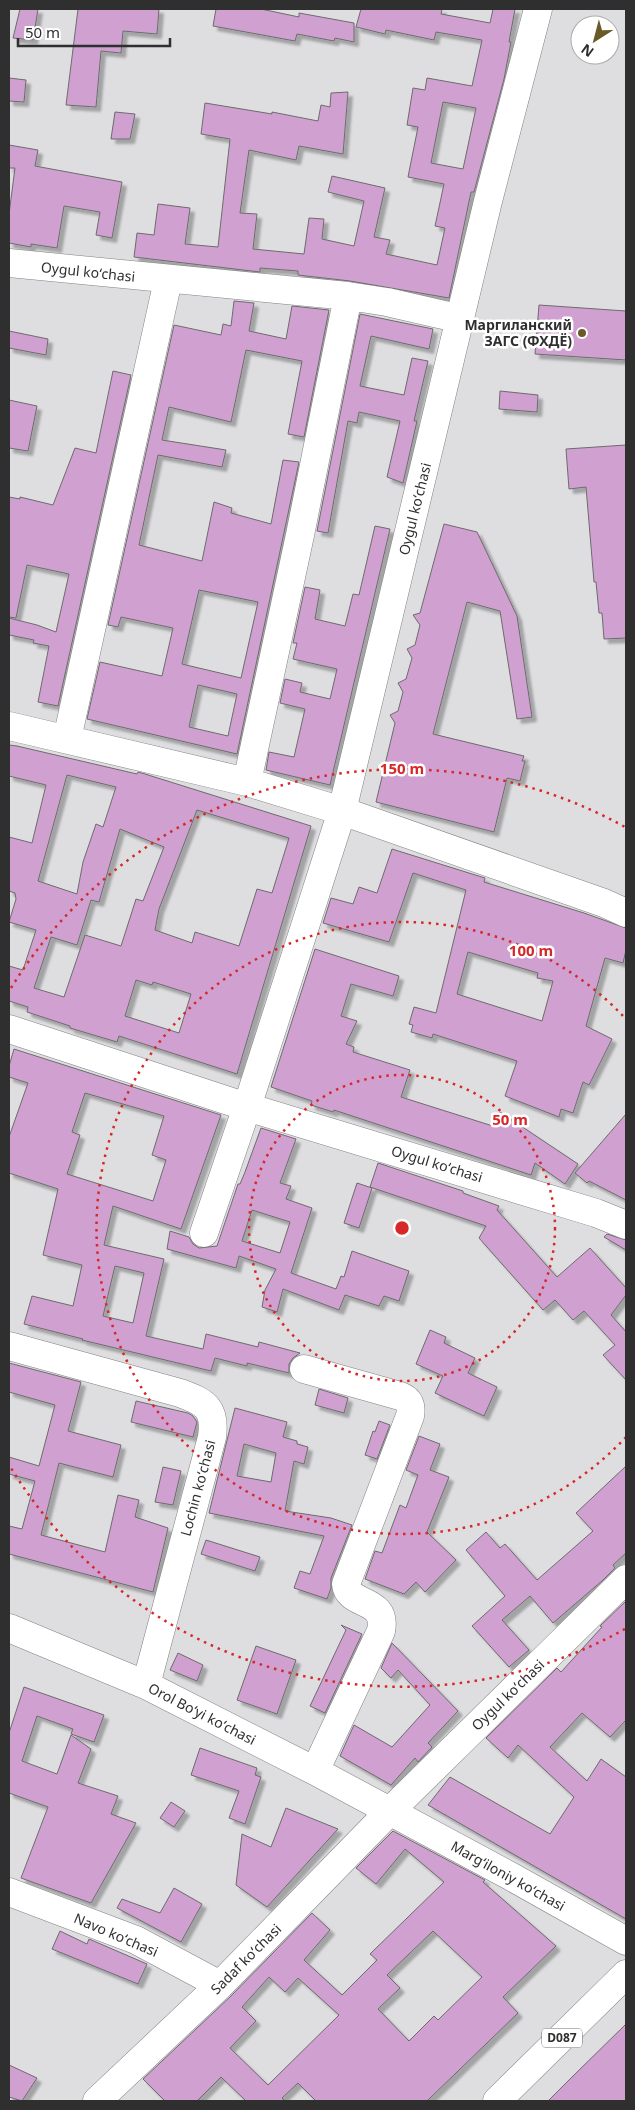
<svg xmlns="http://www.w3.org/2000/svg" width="635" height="2110" viewBox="0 0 635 2110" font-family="'Noto Sans',sans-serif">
	<defs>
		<filter id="shadow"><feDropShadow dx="4.5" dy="4.5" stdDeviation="1" flood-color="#0004"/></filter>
	</defs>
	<rect width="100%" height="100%" fill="#dedee1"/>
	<path fill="#cfa0d0" stroke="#6d6b6d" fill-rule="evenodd" filter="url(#shadow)" d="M20 9H38L33 40 13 38Z
		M78 9H159L157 34 123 31 121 53 101 51 96 107 66 105Z
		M216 9H261L299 17V13L354 23V42L335 38 334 41 297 34 295 41 213 26Z
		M361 9H442L441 14 490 23 493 9H515L509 42H511L504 79 474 192H471L449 298 350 281 298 275V271L260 268V272L134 257 137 233 154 235 158 204 190 208 185 244 218 247 230 139 201 134 205 103 272 114V112L318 121 321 105 330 107 331 93 348 92 343 154 299 146 296 160 249 150 240 213 257 214 253 249 304 254 309 218 324 219 322 239 354 246 364 201 328 192 332 176 385 188 374 237 390 240 386 254 437 265 445 228 435 226 444 184 408 177 418 127 407 125 413 88 425 90 427 78 472 86 482 40 436 32 434 40 386 30 385 34 356 27ZM443 102 476 108 463 169 431 163Z
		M9 78 26 80 24 102 9 101Z
		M115 112 135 114 130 139H111Z
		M9 145 38 150 35 166 122 182 112 238 96 235 100 212 64 206 57 248 31 244V247L9 243V214L15 168H9Z
		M234 301 254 303 249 331 286 339 292 306 329 310 304 437 288 434 302 361 246 350 231 422 169 407 162 440 226 450 222 467 158 455 139 545 202 561 214 502 232 508 231 513 271 524 283 460 299 462 237 754 87 719 100 662 162 676 173 628 121 617 118 627 108 625 174 325 221 335 223 324 231 326ZM199 590 258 602 241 678 182 664ZM198 685 237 694 228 736 189 727Z
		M539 305 626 311V360L535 354Z
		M360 314 433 329 429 349 371 336 360 386 404 395 412 358 428 361 414 421H417L403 483 387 477 400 421 359 412 357 423 348 421 328 533 317 531Z
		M9 331 48 339 46 355 9 348Z
		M113 371 131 375 58 706 38 702 49 646 33 643 34 640 9 635V618L37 625 56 632 69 574 27 565 16 618 9 617V497L20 499V497L53 505 75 448 96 453Z
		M500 391 538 395 537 412 499 409Z
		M9 400 37 406 28 451 9 448Z
		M626 445V638L604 639 602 613H599L596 582H594L586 487 569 489 566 449Z
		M444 524 477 532 517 616 532 717 517 719 500 611 467 602 433 734 524 756 522 761H525L520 781 507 778 494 832 376 802 395 723 390 715 398 711 403 692 398 683 406 679 412 658 407 649 415 645 420 625 413 615 420 613Z
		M375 526 390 529 330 785 266 770 269 752 294 757 305 709 280 703 285 679 302 683 300 692 330 699 337 669 293 659 297 643H293L305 587 320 590 315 619 345 626 353 594 359 595Z
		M9 745 17 746 137 774 138 772 145 774 311 826 237 1074 119 1036 117 1042 70 1028V1026L27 1012 28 1007 9 1001V966L23 970 36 930 9 922 16 899 15 893 9 891V837L32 843 46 785 9 776ZM67 775 116 787 103 827 96 824 83 862 77 894 38 881ZM197 810 289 838 272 893 257 889 239 946 195 932 192 943 155 930 159 909ZM120 829 164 847 143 901 136 899 121 946 85 935 64 997 34 988 51 937 77 945 91 900 99 902ZM136 980 152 985 153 982 191 994 179 1033 125 1016Z
		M392 849 485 878 484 882 584 913 626 928V950L623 963 605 958 586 1026 612 1039 589 1085 583 1082 573 1113 561 1109 559 1117 505 1096 517 1061 433 1034 432 1038 411 1032 413 1025 409 1024 414 1007 436 1013 466 890 413 873 389 942 323 923 331 898 353 904 359 887 377 893ZM468 952 538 973 537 978 553 981 542 1021 457 994Z
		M315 949 399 976 393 996 351 984 341 1016 357 1021 346 1044 354 1047 353 1052 410 1070 401 1097 496 1127 500 1112 578 1164 565 1184 535 1163 531 1175 334 1110 333 1112 311 1105 312 1101 271 1087Z
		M14 1049 221 1115 181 1229 113 1206 104 1245 164 1259 146 1336 203 1349 206 1334 258 1347 259 1342 300 1353 293 1358 289 1364V1373L247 1363V1366L215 1358 211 1371 82 1340 83 1339 24 1324 32 1296 73 1306 82 1265 43 1255 58 1189 9 1173V1137L28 1083 9 1077V1066ZM85 1093 164 1116 152 1155 166 1160 153 1201 67 1174 80 1135 72 1132ZM115 1266 144 1273 133 1323 103 1316Z
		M626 1114V1200L589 1181 587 1183 575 1173Z
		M261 1128 296 1139 280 1183 291 1186 286 1199 312 1208 291 1273 336 1289 341 1276 344 1277 352 1251 409 1271 399 1301 384 1296 379 1306 345 1295 339 1310 283 1289 277 1312 262 1307 265 1290 276 1269 239 1256 236 1268 167 1249 170 1231 189 1237 193 1244 199 1248 217 1246 238 1184H240L245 1172ZM252 1210 290 1222 280 1253 242 1241Z
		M378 1163 463 1191V1193L499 1206 497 1210 557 1277 590 1248 626 1288V1295L611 1315 626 1332V1380L603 1355 615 1345 584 1311 573 1320 555 1300 543 1310 479 1238 486 1226 370 1187Z
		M357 1183 372 1188 359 1228 344 1223Z
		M607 1234 626 1240V1250L604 1237Z
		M430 1330 446 1337 444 1343 475 1358 468 1373 497 1387 484 1416 435 1393 443 1376 416 1364Z
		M9 1363 81 1382 68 1431 121 1445 113 1477 59 1463 41 1535 105 1552 118 1495 139 1500 135 1517 168 1528 153 1592 9 1554V1526L22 1529 35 1481 9 1474V1457L39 1466 55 1405 9 1392Z
		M319 1389 348 1398 344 1413 315 1405Z
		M136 1401 188 1413 193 1416 197 1422 193 1437 131 1422Z
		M235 1408 287 1422 283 1437 297 1441V1444L308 1447 304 1464 294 1461 285 1511 331 1518 352 1525 331 1578V1588L327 1599 294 1588 300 1571 310 1574 324 1536 209 1513ZM244 1444 276 1453 271 1482 237 1476Z
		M379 1421 390 1425 377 1459 365 1455 373 1431 375 1432Z
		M419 1436 440 1444 430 1470 449 1477 427 1532 456 1560 425 1592 416 1582 404 1594 365 1579 375 1551 382 1553 400 1505 406 1508 418 1475 406 1470Z
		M626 1466V1553L613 1565 615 1568 603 1580 553 1623 530 1596 502 1620 529 1650 509 1667 472 1626 505 1596 466 1550 486 1532 500 1548 505 1544 537 1580 593 1531 576 1513Z
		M163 1467 181 1471 173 1505 155 1502Z
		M206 1540 260 1557 255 1571 201 1554Z
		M626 1601V1720L610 1737 582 1713 550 1747 587 1781 601 1759 626 1777V1919L428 1805 450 1777 550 1834 574 1797 518 1745 508 1758 486 1738 557 1668 561 1672 602 1627 600 1626Z
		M341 1625 362 1634 325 1713 310 1706 346 1630Z
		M392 1643 458 1711 428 1743 432 1747 418 1762 415 1758 391 1785 340 1756 354 1725 392 1747 430 1705 398 1670 391 1678 381 1668Z
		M256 1646 296 1660 277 1714 237 1700Z
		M178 1653 203 1665 197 1681 170 1670Z
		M24 1687 104 1715 94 1742 71 1734 73 1729 37 1716 22 1761 57 1774 71 1735 91 1749 78 1783 118 1796 111 1814 136 1823 91 1903 21 1878 48 1807 9 1793V1733Z
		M200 1748 257 1768 255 1775 261 1777 245 1824 229 1818 239 1791 191 1775Z
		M171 1802 185 1811 174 1827 160 1818Z
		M286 1808 338 1829 267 1907 236 1885 242 1834 271 1847Z
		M393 1831 485 1880 483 1882 556 1946 503 1997 518 2013 427 2101H316L298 2083 282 2098 285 2101H246L221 2077 197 2101H165L143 2079 231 1996 312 1913 330 1930 304 1960 342 1995 377 1960 370 1954 444 1882 405 1849 376 1884 356 1868ZM433 1931 482 1977 438 2020 434 2016 409 2041 378 2009 400 1988 387 1975ZM269 1977 285 1992 298 1978 339 2015 268 2085 230 2048 256 2021 242 2007Z
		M174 1888 202 1904 181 1942 117 1908 122 1899 160 1913Z
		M60 1931 87 1944 89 1939 147 1964 138 1984 52 1949Z
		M626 2024V2101H548L571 2078Z
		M9 2065 37 2078 22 2101 9 2097Z"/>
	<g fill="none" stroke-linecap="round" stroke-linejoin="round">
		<g stroke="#828184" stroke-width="29">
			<path id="minor" d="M9 263 348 296 387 302 461 319
				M9 726 247 782 342 811 604 903 626 913
				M67 739 168 280
				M247 782 300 535 348 296
				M9 1029 247 1107 596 1213 626 1225
				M204 1233 247 1107 342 811 488 201 538 9
				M9 1346 180 1393C205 1402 216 1408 212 1437L146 1685
				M304 1369 400 1396C410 1400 412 1405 410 1416L346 1584C348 1607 388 1597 381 1631L315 1771
				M9 1628 146 1685 315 1771 512 1877 626 1941
				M9 1892 136 1940 220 1985
				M97 2101 220 1985 390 1811 626 1579"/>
		</g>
		<g stroke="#828184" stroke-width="29">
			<path id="major" d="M497 2101 626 1974"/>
		</g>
		<use href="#minor" stroke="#fff" stroke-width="28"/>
		<use href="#major" stroke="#fff" stroke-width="28"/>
	</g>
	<g fill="none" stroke="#d62828" stroke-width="2.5" stroke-dasharray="2.5 5">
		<circle cx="402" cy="1228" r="153"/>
		<path d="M626 1437A306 306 0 1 1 626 1019"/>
		<path d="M625 1629A459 459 0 0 1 11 1468M11 988A459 459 0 0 1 625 827"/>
	</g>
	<circle fill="#695a27" stroke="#fff" stroke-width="2" cx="582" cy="333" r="5"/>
	<g text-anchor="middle" stroke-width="5" stroke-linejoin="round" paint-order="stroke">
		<rect fill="#fff" stroke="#6d6d6e" stroke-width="1" x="542" y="2028.5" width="40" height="19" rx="4"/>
		<g font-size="12" font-weight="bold" fill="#2f2f30">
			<text x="562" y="2042">D087</text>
		</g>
		<g font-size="14" fill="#2f2f30" stroke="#fff">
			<text transform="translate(88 272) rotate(6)" y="5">Oygul koʻchasi</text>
			<text transform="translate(415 509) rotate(-76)" y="5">Oygul koʻchasi</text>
			<text transform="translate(437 1164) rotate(17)" y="5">Oygul koʻchasi</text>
			<text transform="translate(198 1488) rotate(-75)" y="5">Lochin koʻchasi</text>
			<text transform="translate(508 1695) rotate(-44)" y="5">Oygul koʻchasi</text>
			<text transform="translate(202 1714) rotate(27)" y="5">Orol Boʻyi koʻchasi</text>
			<text transform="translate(508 1876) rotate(29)" y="5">Margʻiloniy koʻchasi</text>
			<text transform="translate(116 1935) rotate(23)" y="5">Navo koʻchasi</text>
			<text transform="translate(246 1959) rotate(-45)" y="5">Sadaf koʻchasi</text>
		</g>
		<g font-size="14" font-weight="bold" fill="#2f2f30" stroke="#fff" text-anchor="end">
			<text x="572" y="330">Маргиланский<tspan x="572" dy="16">ЗАГС (ФХДЁ)</tspan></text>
		</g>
	</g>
	<circle cx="402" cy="1228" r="8" fill="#d62828" stroke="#fff" stroke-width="2.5"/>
	<g font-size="15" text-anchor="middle" font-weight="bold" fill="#d62828" stroke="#fff" stroke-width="5" stroke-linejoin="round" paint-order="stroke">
		<text x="402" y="774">150 m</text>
		<text x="531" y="956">100 m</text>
		<text x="510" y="1125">50 m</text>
	</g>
	<rect width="635" height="2110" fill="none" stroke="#2f2f30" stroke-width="20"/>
	<g transform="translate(595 40) rotate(216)"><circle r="24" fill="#ffffff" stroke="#acacac"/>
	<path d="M0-4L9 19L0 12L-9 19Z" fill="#695a27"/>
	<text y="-8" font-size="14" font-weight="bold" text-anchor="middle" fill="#2f2f30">N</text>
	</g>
	<path d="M18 38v8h152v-8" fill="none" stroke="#2f2f30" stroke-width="2.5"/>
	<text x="25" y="38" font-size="15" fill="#2f2f30" stroke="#ffffff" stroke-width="4" paint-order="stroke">50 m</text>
</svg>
